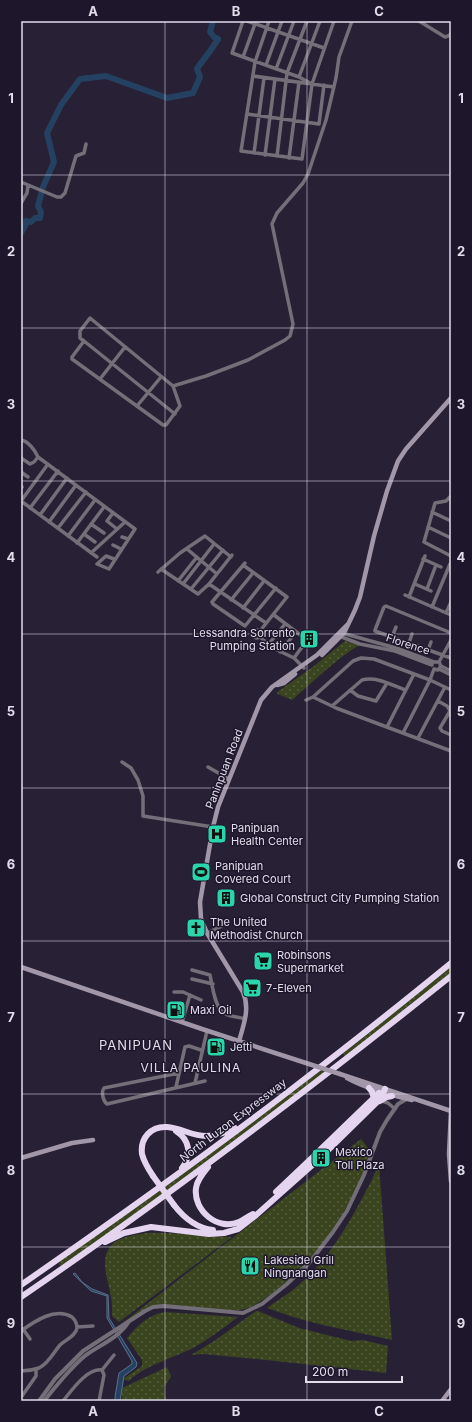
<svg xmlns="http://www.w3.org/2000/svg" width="472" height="1422" viewBox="0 0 472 1422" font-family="Inter,sans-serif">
	<defs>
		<pattern id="grass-dots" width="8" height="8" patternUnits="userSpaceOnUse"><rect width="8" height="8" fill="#3a441f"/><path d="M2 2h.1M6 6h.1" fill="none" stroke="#565f40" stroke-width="1.8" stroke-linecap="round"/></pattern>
	</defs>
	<rect width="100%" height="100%" fill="#282136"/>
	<path fill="url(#grass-dots)" d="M345 641 359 645C335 660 314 681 292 700L276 693 314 666Z
		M451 966V975L346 1057 344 1056 343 1053Z
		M319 1070 327 1073 186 1178 62 1266 59 1265 60 1260Z
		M361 1139 371 1152C353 1207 320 1257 274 1292 264 1299 252 1309 239 1310 217 1312 190 1306 167 1305L158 1306 121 1324Z
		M379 1164 392 1340 323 1325 293 1317 267 1308C279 1299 292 1292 302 1282 330 1257 350 1222 367 1189 372 1181 375 1172 379 1164Z
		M145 1233C174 1232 203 1236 232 1237L119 1322 112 1316C112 1310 112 1303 111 1297 108 1278 96 1253 118 1240 126 1236 136 1235 145 1233Z
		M256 1311H258L299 1328 351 1341 363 1340 388 1346 386 1373 257 1359 203 1354 191 1355 214 1341Z
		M165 1312 238 1317C224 1328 210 1338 195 1347 176 1357 143 1366 129 1381L123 1379 142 1366V1360L127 1338C137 1326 149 1314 165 1312Z
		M167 1367 171 1376 164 1388 166 1401H122V1388Z"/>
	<path fill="#254162" stroke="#5d708b" d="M75 1273 82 1282 92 1289 108 1295 109 1318 137 1363 136 1367 124 1376 120 1401H115V1397L119 1373 132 1364V1361L107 1318V1296L91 1291 73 1274Z"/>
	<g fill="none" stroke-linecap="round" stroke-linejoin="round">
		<path stroke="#254162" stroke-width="6" d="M21 233 26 224V221L31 222 35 218H40L41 212 38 206 43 187 54 162 47 133 61 105 80 79 106 76 167 98 193 93 200 77 197 69C204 58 212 50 218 39L214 37 210 32 213 21"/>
		<path stroke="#746e79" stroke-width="3.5" d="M243 21 232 53 299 77 312 84
			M247 21 324 48
			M269 21 255 62 241 151 302 159 312 84 334 21
			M419 21 445 37 448 36 451 34
			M243 57 256 21
			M266 65 282 21
			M276 69 294 21
			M253 76 334 87
			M299 77 320 21
			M247 114 319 124 324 85
			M254 153 264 78
			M265 155 275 79
			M277 156 287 73 307 21
			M289 158 299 82
			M21 182 57 197H61L65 193 76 156 84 153 86 144
			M21 203 27 193 28 185
			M90 318 173 386 180 406 166 425H163L72 359V357L84 341 80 338V331Z
			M84 341 175 414
			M100 379 125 347
			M173 386 206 376 248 360 285 340 290 336 293 324 272 224 277 213 303 183 308 174 326 120 336 78 339 57 352 21
			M137 406 161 377
			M21 440C28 441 35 450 38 457L135 529 109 569 97 564 106 556 114 559
			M21 458 30 464 34 462 38 457
			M21 472 28 477
			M21 486 22 487
			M451 496 446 501 435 503 424 542 451 556
			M21 501 97 557
			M21 501 48 464
			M30 508 58 471
			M432 512 451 521
			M113 513 107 521 117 529
			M40 515 67 478
			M49 522 76 485
			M91 524 104 533
			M428 527 451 538
			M58 528 86 492
			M84 534 95 542
			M68 536 95 500
			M122 537 128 539
			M77 543 104 507
			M113 545 121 549
			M187 549 217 574
			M91 553 125 522
			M232 555 209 584 266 623
			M423 559 441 567
			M245 563 212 602 213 604 245 626 276 588
			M243 565 287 597 260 631
			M161 569 198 594 209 584
			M158 572 180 553 205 536 231 557
			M178 581 197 557
			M183 584 214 544
			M415 584 431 591
			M191 589 223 550
			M427 589 436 565
			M405 595 451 615
			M409 597 425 556
			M231 600 253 573
			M432 607 450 564
			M243 608 264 581
			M446 613 451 602
			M274 615 307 640 294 658
			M253 634a4 4 0 1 1 8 0a4 4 0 1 1-8 0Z
			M342 633 396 648 434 662
			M451 633 386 606 384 607 375 630V631L451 658
			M339 636 360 644 395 651 432 665
			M260 637 273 648 294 658 304 668
			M392 637 396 627
			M409 643 412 634
			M268 645 285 624
			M428 650 431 642
			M280 652 296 632
			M434 662H439L441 666 451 671
			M439 662 451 640
			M434 669 438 670 441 666
			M439 669 451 675
			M350 690 358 696 376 701 387 683
			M313 697 336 708 451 751
			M306 700 313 697 353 661 361 658 374 659 430 680 451 690
			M438 701 447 706 451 712
			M332 706 362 680C376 676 392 685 405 690
			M450 711 440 728 442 731 451 735
			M387 727 414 674
			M403 733 430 680 434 669
			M418 738 445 687
			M122 762 131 768 138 780 143 796V816L213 827
			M208 767 229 779
			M207 933 222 926
			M192 970 210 975C212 984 215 1009 224 1013 230 1017 239 1017 245 1019
			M192 979 213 984
			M174 992H183L201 1000
			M182 1022 190 995
			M179 1073 104 1088C101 1092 103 1101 107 1104L205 1081
			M195 1083 207 1031
			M176 1087 185 1047 189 1046 201 1050
			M382 1101 388 1103 395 1109
			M77 1327 93 1326
			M23 1329 30 1339
			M21 1331C35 1321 55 1307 72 1317 75 1320 77 1324 77 1328 76 1336 65 1340 60 1345 53 1353 49 1363 39 1368 33 1370 27 1371 21 1371
			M102 1370 114 1355
			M22 1396 36 1376V1369
			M63 1401C72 1390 87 1368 102 1370L104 1375 99 1401"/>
		<path stroke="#746e79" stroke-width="4" d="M39 1401 55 1379 83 1351 145 1311 153 1307 164 1306 243 1313 262 1304 287 1284 310 1262 333 1232 347 1211 364 1175 380 1132 387 1120 398 1104 405 1100 407 1096
			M44 1401C57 1385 70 1368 86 1355 100 1345 118 1338 128 1323"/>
		<path stroke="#a197a8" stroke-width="4.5" d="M322 655 344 633 355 610 360 597 374 536 387 491 398 461 406 449 451 398
			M277 685 284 683 295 674
			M21 967 202 1029 309 1064
			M239 1041C244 1024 250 1008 243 992L207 933 201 919 200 902 213 827 218 807 261 700 272 687 317 655 348 624
			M340 1074 451 1111
			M347 1078C367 1089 390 1095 412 1100
			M451 1111 449 1154 451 1181
			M21 1158 72 1143 93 1140
			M442 1401 451 1389"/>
		<path stroke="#e5d4ef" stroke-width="6" d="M369 1088C373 1092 375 1096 372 1101
			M380 1101 387 1097 392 1096
			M176 1131C190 1140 192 1155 182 1168
			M320 1150 379 1093
			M324 1154 380 1099 385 1089
			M208 1167C203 1173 197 1180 196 1188 193 1211 218 1231 239 1222 244 1220 248 1216 253 1214
			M153 1176C149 1170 144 1162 142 1154 140 1138 151 1126 167 1127 181 1128 192 1136 206 1136 217 1136 226 1132 235 1128
			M276 1192 314 1156
			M174 1205C184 1218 196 1228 213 1230
			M105 1242 124 1233 151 1227 209 1234 224 1233 238 1229 255 1216 318 1160
			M21 1285C116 1219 211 1152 302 1081 352 1043 402 1003 451 963
			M21 1297C169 1196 311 1088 451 976"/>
		<path stroke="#a197a8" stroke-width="4.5" d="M309 1064 340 1074"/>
		<path stroke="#e5d4ef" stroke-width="6" d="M153 1176 174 1205"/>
	</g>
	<path fill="none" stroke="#e1ddeb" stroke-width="1" stroke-opacity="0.55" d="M165 21V1401M307 21V1401M21 175H451M21 328H451M21 481H451M21 634H451M21 788H451M21 941H451M21 1094H451M21 1247H451"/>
	<defs>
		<g id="building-square" transform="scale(1)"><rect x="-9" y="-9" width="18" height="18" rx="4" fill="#2bd5ac" stroke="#1e172c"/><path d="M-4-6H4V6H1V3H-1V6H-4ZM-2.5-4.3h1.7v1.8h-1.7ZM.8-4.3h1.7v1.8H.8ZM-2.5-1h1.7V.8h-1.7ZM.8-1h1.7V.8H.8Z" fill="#111"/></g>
		<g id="hospital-square" transform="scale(1)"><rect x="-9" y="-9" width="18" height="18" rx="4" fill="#2bd5ac" stroke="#1e172c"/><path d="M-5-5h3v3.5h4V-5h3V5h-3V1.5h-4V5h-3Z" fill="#111"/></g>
		<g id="stadium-square" transform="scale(1)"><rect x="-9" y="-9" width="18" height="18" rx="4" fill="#2bd5ac" stroke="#1e172c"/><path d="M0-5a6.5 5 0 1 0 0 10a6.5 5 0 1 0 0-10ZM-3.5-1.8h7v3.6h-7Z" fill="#111"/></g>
		<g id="church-square" transform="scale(1)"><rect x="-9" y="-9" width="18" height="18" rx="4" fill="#2bd5ac" stroke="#1e172c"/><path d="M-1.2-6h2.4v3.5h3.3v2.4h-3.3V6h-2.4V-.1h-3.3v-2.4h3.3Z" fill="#111"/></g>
		<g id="supermarket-square" transform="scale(1)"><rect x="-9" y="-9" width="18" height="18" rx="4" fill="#2bd5ac" stroke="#1e172c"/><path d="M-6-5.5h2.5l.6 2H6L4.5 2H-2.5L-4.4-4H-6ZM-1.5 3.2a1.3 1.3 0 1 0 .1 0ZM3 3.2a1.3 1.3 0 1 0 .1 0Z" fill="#111"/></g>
		<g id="fuel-square" transform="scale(1)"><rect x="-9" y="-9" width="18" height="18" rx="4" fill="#2bd5ac" stroke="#1e172c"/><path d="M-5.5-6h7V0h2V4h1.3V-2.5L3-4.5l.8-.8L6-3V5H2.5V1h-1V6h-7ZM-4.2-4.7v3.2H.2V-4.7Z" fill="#111"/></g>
		<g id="restaurant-square" transform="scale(1)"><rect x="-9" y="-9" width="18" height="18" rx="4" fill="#2bd5ac" stroke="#1e172c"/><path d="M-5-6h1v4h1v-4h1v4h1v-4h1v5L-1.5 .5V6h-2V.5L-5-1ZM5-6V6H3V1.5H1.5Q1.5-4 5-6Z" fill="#111"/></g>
	</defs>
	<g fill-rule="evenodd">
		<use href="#building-square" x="309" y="639"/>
		<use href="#hospital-square" x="217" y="834"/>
		<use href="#stadium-square" x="201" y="872"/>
		<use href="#building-square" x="226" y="898"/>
		<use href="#church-square" x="196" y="928"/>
		<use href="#supermarket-square" x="263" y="961"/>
		<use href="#supermarket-square" x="252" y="988"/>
		<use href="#fuel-square" x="176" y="1010"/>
		<use href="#fuel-square" x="216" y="1047"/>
		<use href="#building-square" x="321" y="1158"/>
		<use href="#restaurant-square" x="250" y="1266"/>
	</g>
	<g text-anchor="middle" stroke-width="3" stroke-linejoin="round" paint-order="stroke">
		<g font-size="11" fill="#e1ddeb" stroke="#1e172c" text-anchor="start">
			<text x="295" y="637" text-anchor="end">Lessandra Sorrento<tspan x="295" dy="13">Pumping Station</tspan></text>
			<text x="231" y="832">Panipuan<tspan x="231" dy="13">Health Center</tspan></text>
			<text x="215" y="870">Panipuan<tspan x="215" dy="13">Covered Court</tspan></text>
			<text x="240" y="902">Global Construct City Pumping Station</text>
			<text x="210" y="926">The United<tspan x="210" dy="13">Methodist Church</tspan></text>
			<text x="277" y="959">Robinsons<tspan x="277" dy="13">Supermarket</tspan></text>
			<text x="266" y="992">7-Eleven</text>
			<text x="190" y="1014">Maxi Oil</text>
			<text x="230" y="1051">Jetti</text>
			<text x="335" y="1156">Mexico<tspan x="335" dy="13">Toll Plaza</tspan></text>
			<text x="264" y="1264">Lakeside Grill<tspan x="264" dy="13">Ningnangan</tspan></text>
		</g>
		<g font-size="11" fill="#e1ddeb" stroke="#1e172c">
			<text transform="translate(408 644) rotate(18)" y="4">Florence</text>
			<text transform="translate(224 769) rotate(-69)" y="4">Paninpuan Road</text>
			<text transform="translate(233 1120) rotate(-37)" y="4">North Luzon Expressway</text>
		</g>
		<g font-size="12" letter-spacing="1" fill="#e1ddeb" stroke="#1e172c">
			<text x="191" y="1072">VILLA PAULINA</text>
		</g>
		<g font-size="13" letter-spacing="1" fill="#e1ddeb" stroke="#1e172c">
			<text x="136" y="1050">PANIPUAN</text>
		</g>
	</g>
	<rect width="472" height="1422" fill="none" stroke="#1e172c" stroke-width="44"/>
	<path d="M306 1376v6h96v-6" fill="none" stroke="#e1ddeb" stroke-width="2"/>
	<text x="312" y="1376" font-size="12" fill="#e1ddeb" stroke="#1e172c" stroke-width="3" paint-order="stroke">200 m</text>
	<rect x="22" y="22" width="428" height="1378" fill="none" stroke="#e1ddeb" stroke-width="1.5"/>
	<g font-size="13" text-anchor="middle" font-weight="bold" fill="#e1ddeb">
		<text x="93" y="16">A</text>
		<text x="236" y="16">B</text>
		<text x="379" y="16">C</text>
		<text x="11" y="103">1</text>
		<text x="461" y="103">1</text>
		<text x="11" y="256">2</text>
		<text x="461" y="256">2</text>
		<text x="11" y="409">3</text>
		<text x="461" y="409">3</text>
		<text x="11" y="562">4</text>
		<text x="461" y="562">4</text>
		<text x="11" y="716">5</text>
		<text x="461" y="716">5</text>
		<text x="11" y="869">6</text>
		<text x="461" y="869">6</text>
		<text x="11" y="1022">7</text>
		<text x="461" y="1022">7</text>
		<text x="11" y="1175">8</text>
		<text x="461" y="1175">8</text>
		<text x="11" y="1328">9</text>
		<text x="461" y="1328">9</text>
		<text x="93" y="1416">A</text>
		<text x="236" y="1416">B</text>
		<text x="379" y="1416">C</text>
	</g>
</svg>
